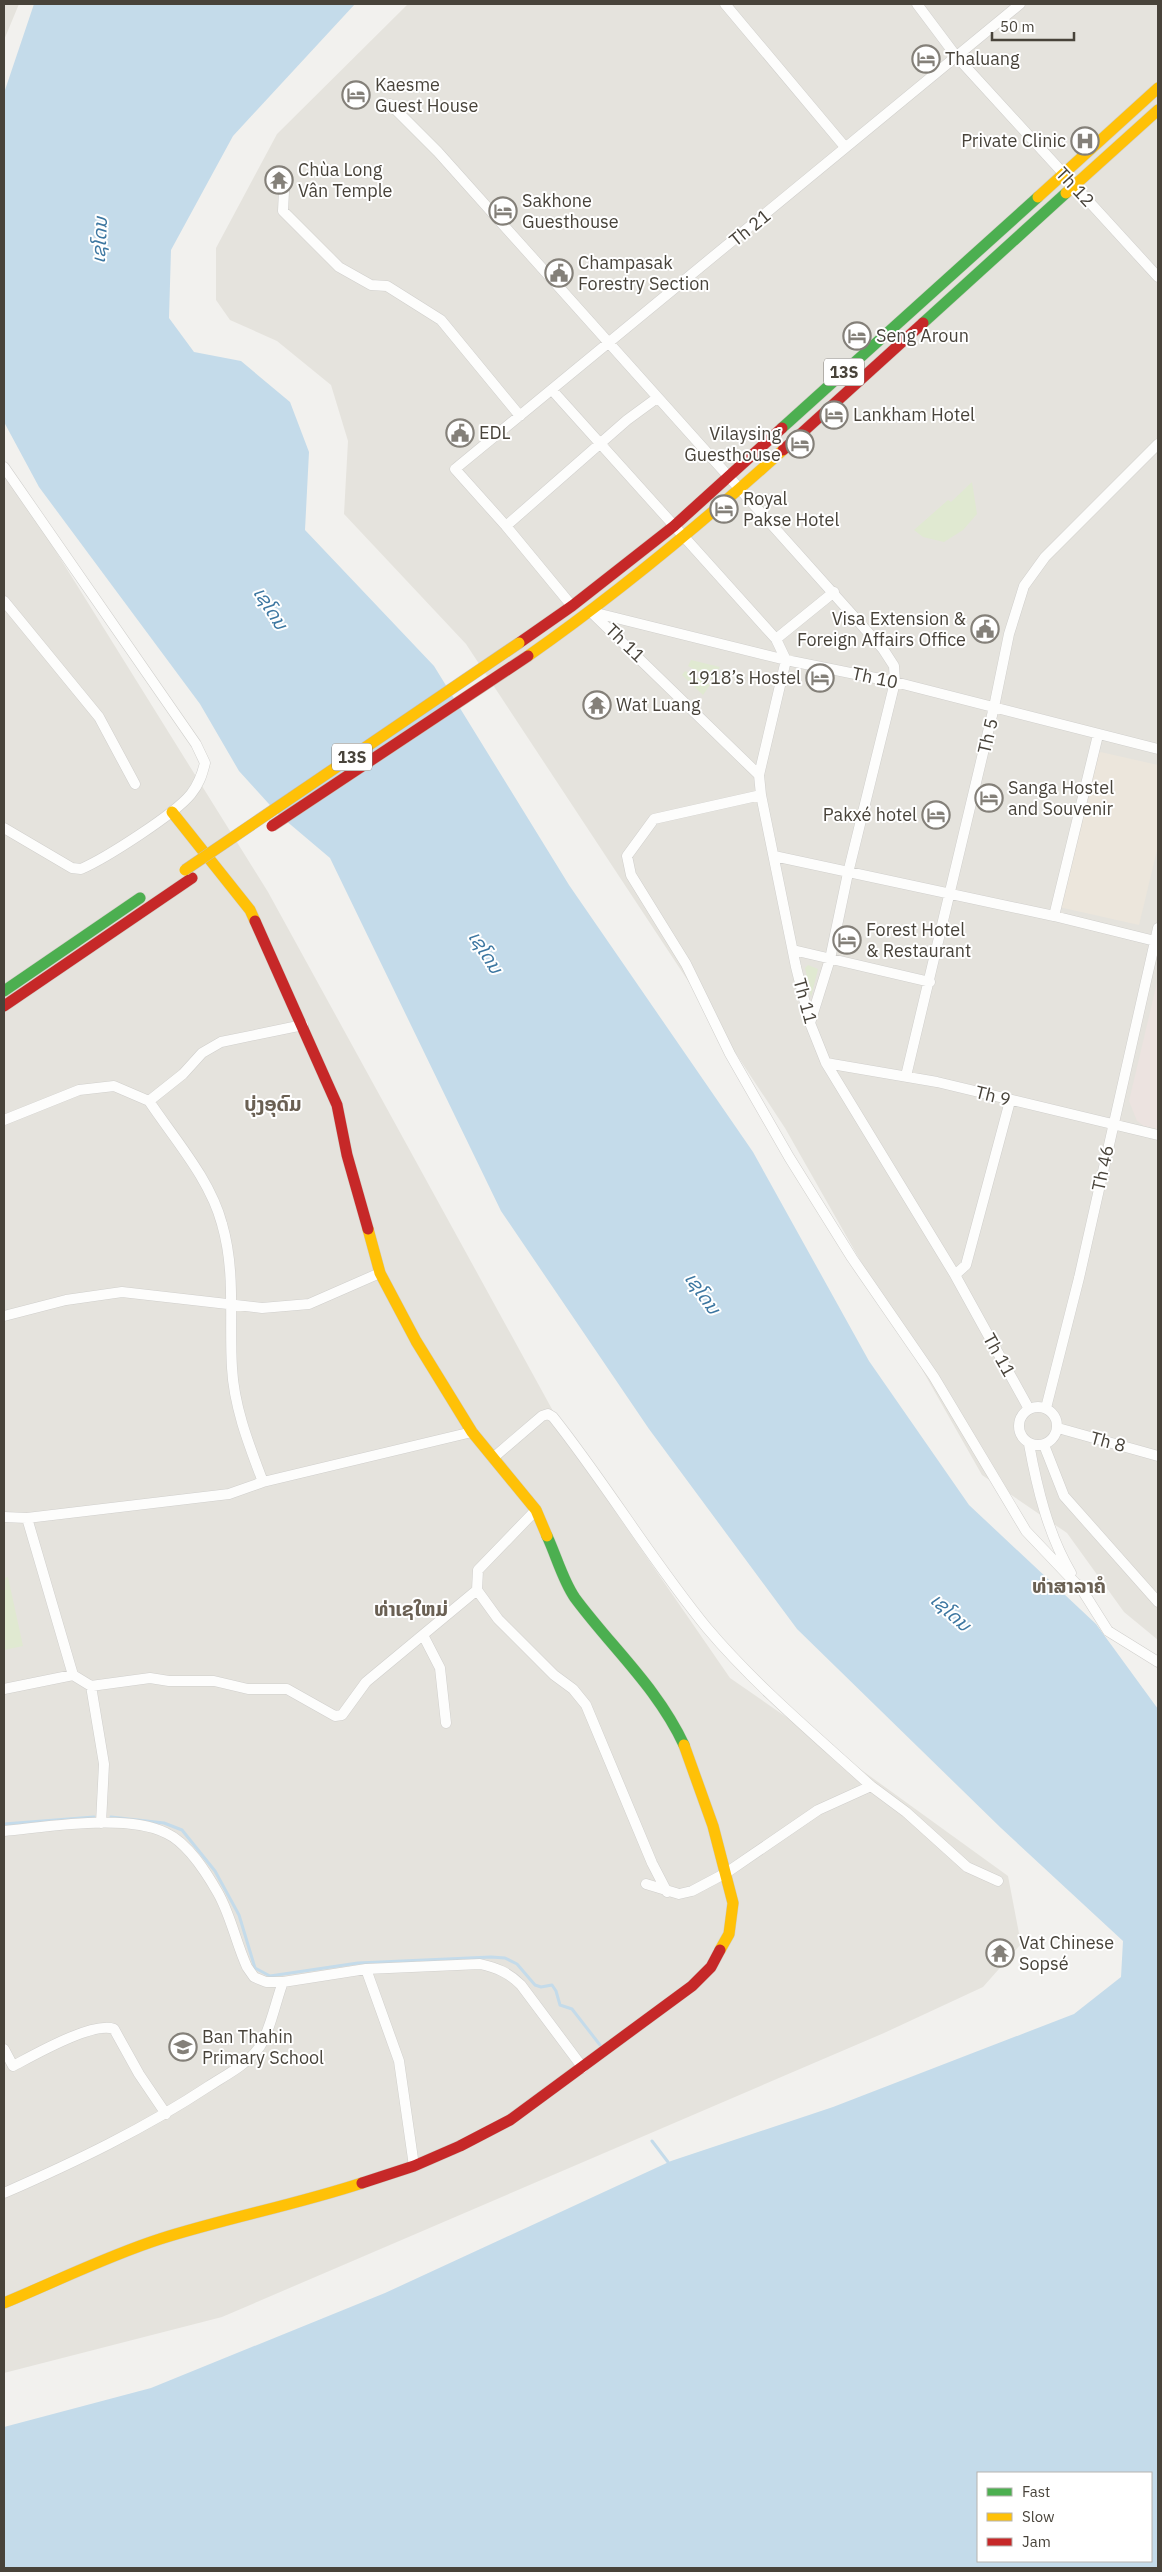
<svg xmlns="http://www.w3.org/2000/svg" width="1162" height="2572" viewBox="0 0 1162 2572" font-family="'IBM Plex Sans','Noto Sans Lao',sans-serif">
	<rect width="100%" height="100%" fill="#f2f1ee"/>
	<path fill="#e5e3dd" d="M4 4H19L4 40Z
		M408 4H1158V1640L1124 1612 1067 1533 982 1475 785 1128 466 644 344 514 348 441 331 385 277 341 230 320 216 300V248L277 134Z
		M4 468 268 892 581 1462 730 1678 831 1748 1008 1876 1021 1944 983 1987 884 2033 222 2317 4 2373Z"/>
	<path fill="#ece6dc" d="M1096 751 1158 765V846L1139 925 1059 907Z"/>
	<path fill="#ece3e0" d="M1158 978V1129L1144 1126 1137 1121 1129 1101Z"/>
	<path fill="#e0e9d1" d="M972 482 977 514 963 530 944 542 923 537 914 530 948 500 951 502Z
		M691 660 720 667 712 679 688 666Z
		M685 671 710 685 703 695 682 675Z
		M808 965 818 969 811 997 805 968Z
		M8 1577 23 1646 4 1650V1578Z"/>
	<path fill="#c4dbea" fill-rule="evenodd" d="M34 4H355L233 136 171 250 169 318 194 352 241 361 290 402 309 452 305 530 434 666 569 885 753 1152 869 1361 969 1505 1096 1624 1158 1709V2568H4V2427L151 2388 385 2293 671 2161 833 2107 1074 2014 1121 1977 1123 1941 1001 1828 797 1629 649 1429 501 1211 330 858 278 814 239 771 200 704 39 487 4 422V93ZM978 2473H1151V2561H978Z"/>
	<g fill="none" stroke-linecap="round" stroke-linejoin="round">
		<path stroke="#c4dbea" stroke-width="3" d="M111 1817 164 1823 182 1830 215 1871 239 1915 255 1968 270 1976 358 1963 491 1957 505 1958 517 1964 535 1985 541 1987 552 1985 556 1991 560 2005 572 2009 600 2045
			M4 1824 94 1817
			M652 2141 668 2162"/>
		<g stroke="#d0cfcc" stroke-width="11">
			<path id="street" d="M725 4 845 147
				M917 4 956 56 1158 277
				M390 104 438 152 883 649 894 666 895 682 848 873 830 959 810 1023
				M284 191 283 211 339 267 371 285 387 286 441 320 520 416
				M552 390 776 639 786 660 759 775
				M4 467 196 744 205 763C202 775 199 784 191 794 175 814 106 858 81 869L72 868 4 828
				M506 526 627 420 657 398
				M4 601 99 717 135 784
				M572 606 506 526 455 469 1020 4
				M591 612 759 775 761 795 796 967 810 1023 826 1063 955 1275 1029 1409
				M592 612 786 660 895 682 1158 749
				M776 639 834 592
				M761 795 654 819 627 856 631 875 686 964 730 1054 789 1157 852 1258 934 1377 1026 1531 1082 1590
				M774 856 1054 916 1155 941
				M1054 916 1098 735
				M793 950 930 982
				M826 1063 937 1082 1158 1135
				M906 1076 994 707 1009 634 1024 586 1045 557 1158 444
				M149 1101C175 1140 210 1179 222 1224 236 1272 229 1320 232 1368 234 1407 249 1445 263 1482
				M4 1120 79 1090 114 1086 149 1101 183 1074 202 1053 221 1042 303 1025
				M955 1275 966 1265 1010 1101
				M4 1316 66 1300 122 1292 262 1308 309 1304 380 1273
				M1019 1426a19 19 0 1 1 38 0a19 19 0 1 1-38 0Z
				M1046 1408 1079 1278 1158 928
				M1058 1428 1158 1456
				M1029 1444C1037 1488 1048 1534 1071 1573
				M1044 1445 1064 1496 1158 1602
				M493 1458 542 1416 548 1414 553 1417C607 1485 652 1561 707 1628 756 1686 815 1735 871 1786
				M536 1510 478 1570 477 1590 498 1619 554 1675 573 1689 586 1705 652 1863 667 1892
				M4 1517 27 1518 229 1494 263 1482 472 1432
				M27 1518 73 1675
				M1079 1585 1108 1631 1158 1662
				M423 1635 440 1668 446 1723
				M91 1686 104 1764 101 1823
				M4 1689 73 1675 91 1686 150 1678 169 1681H214L248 1689H287L335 1716 342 1715 366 1682 477 1590
				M4 1831C48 1827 126 1813 166 1833 188 1843 206 1872 218 1893 231 1916 236 1943 247 1967L254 1977 266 1982H283L366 1969 480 1964C497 1968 508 1972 521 1985L583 2068
				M646 1884 679 1894 692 1891 726 1873 818 1810 871 1786 906 1812 967 1867 998 1881
				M366 1969 399 2061 414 2166
				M4 2049 13 2066C34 2055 93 2021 114 2029L139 2074 166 2114
				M4 2193C75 2162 144 2129 209 2086 226 2075 246 2065 258 2049 269 2036 276 2000 283 1982"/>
		</g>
		<g stroke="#d0cec6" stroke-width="12">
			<path id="fast" d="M923 323 1066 193
				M782 428 1038 197
				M4 991 140 898
				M547 1536C556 1555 563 1581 575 1598 612 1648 657 1687 684 1745"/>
		</g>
		<g stroke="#d0cec6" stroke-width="12">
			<path id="slow" d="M1066 193 1158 110
				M1038 197 1158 88
				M528 656C618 593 702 523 783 450
				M172 812 250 910 255 921
				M368 1229 380 1273 416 1341 472 1432 536 1510 547 1536
				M684 1745 713 1826 733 1903 729 1934 720 1950
				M4 2303C55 2282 107 2256 160 2239 226 2218 295 2205 362 2183"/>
		</g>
		<g stroke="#d0cec6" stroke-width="12">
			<path id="jam" d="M783 450 923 323
				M519 643 572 606 674 526 782 428
				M255 921 337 1105 347 1155 368 1229
				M4 1006 192 878
				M362 2183 414 2166 460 2146 510 2120 692 1986 711 1967 720 1950"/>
		</g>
		<use href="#street" stroke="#fdfdfc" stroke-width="10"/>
		<use href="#fast" stroke="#4caf50" stroke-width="11"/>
		<use href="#slow" stroke="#ffc107" stroke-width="11"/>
		<use href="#jam" stroke="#c62828" stroke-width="11"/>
		<g stroke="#c7bdad" stroke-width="12" stroke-linecap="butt">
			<path id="slow-bridge" d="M185 870 519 643"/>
		</g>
		<g stroke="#c7bdad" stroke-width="12" stroke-linecap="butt">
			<path id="jam-bridge" d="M272 826 528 656"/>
		</g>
		<use href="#slow-bridge" stroke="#ffc107" stroke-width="11"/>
		<use href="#jam-bridge" stroke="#c62828" stroke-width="11"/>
	</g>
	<defs>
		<g id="hotel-ring" transform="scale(1.4375)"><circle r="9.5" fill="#fff" stroke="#848079" stroke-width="1.5"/><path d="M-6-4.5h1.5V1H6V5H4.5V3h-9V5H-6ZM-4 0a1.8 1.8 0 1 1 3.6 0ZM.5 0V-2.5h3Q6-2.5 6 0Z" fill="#848079"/></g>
		<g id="hospital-ring" transform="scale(1.4375)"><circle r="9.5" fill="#fff" stroke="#848079" stroke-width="1.5"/><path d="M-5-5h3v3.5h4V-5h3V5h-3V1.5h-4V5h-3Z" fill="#848079"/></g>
		<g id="temple-ring" transform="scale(1.4375)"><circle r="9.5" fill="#fff" stroke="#848079" stroke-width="1.5"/><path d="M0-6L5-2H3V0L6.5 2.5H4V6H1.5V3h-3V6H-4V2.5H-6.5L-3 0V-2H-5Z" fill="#848079"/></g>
		<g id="civic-ring" transform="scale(1.4375)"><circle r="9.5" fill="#fff" stroke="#848079" stroke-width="1.5"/><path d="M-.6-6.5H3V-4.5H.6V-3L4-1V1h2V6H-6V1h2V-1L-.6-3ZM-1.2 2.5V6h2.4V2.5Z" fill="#848079"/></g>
		<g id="school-ring" transform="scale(1.4375)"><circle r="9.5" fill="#fff" stroke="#848079" stroke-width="1.5"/><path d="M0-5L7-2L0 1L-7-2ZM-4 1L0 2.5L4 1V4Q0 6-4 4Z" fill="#848079"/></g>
	</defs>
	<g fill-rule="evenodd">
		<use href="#hotel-ring" x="926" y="59"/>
		<use href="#hotel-ring" x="356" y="95"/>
		<use href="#hospital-ring" x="1085" y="141"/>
		<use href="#temple-ring" x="279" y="180"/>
		<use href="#hotel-ring" x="503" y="211"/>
		<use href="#civic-ring" x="559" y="273"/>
		<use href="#hotel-ring" x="857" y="336"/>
		<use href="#hotel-ring" x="834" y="415"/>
		<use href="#civic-ring" x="460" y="433"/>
		<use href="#hotel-ring" x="800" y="444"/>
		<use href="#hotel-ring" x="724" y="509"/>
		<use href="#civic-ring" x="985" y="629"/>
		<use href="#hotel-ring" x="820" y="678"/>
		<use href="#temple-ring" x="597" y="705"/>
		<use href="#hotel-ring" x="989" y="798"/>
		<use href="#hotel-ring" x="936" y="815"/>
		<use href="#hotel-ring" x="847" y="940"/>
		<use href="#temple-ring" x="1000" y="1953"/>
		<use href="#school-ring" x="183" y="2047"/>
	</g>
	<g text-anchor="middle" stroke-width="4" stroke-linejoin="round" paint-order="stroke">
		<g fill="#fff" stroke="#7f7b75" stroke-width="1">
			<rect x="824" y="358.5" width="40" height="27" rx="4"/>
			<rect x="332" y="743.5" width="40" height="27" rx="4"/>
		</g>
		<g font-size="16" font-weight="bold" fill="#48433a">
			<text x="844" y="378">13S</text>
			<text x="352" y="763">13S</text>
		</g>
		<g font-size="18" fill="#48433a" stroke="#fff" text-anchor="start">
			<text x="945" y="65">Thaluang</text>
			<text x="375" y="91">Kaesme<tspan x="375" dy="21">Guest House</tspan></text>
			<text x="1066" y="147" text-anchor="end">Private Clinic</text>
			<text x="298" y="176">Chùa Long<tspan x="298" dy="21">Vân Temple</tspan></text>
			<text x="522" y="207">Sakhone<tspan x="522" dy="21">Guesthouse</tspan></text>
			<text x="578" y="269">Champasak<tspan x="578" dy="21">Forestry Section</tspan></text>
			<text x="876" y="342">Seng Aroun</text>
			<text x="853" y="421">Lankham Hotel</text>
			<text x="479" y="439">EDL</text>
			<text x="781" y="440" text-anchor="end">Vilaysing<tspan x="781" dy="21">Guesthouse</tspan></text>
			<text x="743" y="505">Royal<tspan x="743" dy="21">Pakse Hotel</tspan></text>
			<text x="966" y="625" text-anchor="end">Visa Extension &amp;<tspan x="966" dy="21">Foreign Affairs Office</tspan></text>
			<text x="801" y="684" text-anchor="end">1918’s Hostel</text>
			<text x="616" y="711">Wat Luang</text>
			<text x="1008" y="794">Sanga Hostel<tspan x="1008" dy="21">and Souvenir</tspan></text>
			<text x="917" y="821" text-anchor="end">Pakxé hotel</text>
			<text x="866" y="936">Forest Hotel<tspan x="866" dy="21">&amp; Restaurant</tspan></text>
			<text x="1019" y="1949">Vat Chinese<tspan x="1019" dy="21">Sopsé</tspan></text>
			<text x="202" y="2043">Ban Thahin<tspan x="202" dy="21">Primary School</tspan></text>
		</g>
		<g font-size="18" fill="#48433a" stroke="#fff">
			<text transform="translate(1075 187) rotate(47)" y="6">Th 12</text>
			<text transform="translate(750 228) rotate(-39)" y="6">Th 21</text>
			<text transform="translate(625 643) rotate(44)" y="6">Th 11</text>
			<text transform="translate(875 678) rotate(12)" y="6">Th 10</text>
			<text transform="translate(988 736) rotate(-77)" y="6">Th 5</text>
			<text transform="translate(805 1001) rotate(75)" y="6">Th 11</text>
			<text transform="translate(993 1096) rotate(14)" y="6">Th 9</text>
			<text transform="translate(1103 1168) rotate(-78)" y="6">Th 46</text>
			<text transform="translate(999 1355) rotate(61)" y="6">Th 11</text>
			<text transform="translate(1108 1442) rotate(15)" y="6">Th 8</text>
		</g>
		<g font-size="19" font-style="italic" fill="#3d77a1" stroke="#fff">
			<text transform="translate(99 240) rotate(-87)" y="7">ເຊໂດນ</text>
			<text transform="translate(271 608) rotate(58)" y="7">ເຊໂດນ</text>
			<text transform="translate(486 952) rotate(58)" y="7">ເຊໂດນ</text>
			<text transform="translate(703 1293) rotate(55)" y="7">ເຊໂດນ</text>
			<text transform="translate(951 1612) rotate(42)" y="7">ເຊໂດນ</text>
		</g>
		<g font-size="20" font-weight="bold" fill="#6a6053" stroke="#fff">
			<text x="273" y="1111">ບຸ່ງອຸດົມ</text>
			<text x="1069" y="1593">ທ່າສາລາຄໍ</text>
			<text x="411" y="1616">ທ່າເຊໃຫມ່</text>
		</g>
	</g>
	<rect width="1162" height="2572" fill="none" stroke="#48433a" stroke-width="10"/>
	<rect x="977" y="2472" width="175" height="90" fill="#ffffff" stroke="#b6b4b0"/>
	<rect x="987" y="2488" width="25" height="8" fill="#4caf50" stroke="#b6b4b0"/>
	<text x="1022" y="2497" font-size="15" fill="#48433a">Fast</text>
	<rect x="987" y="2513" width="25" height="8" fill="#ffc107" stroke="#b6b4b0"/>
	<text x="1022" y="2522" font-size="15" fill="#48433a">Slow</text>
	<rect x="987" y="2538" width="25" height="8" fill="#c62828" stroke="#b6b4b0"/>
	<text x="1022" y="2547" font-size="15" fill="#48433a">Jam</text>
	<path d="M992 32v8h82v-8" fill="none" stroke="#48433a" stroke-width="2.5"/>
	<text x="1000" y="32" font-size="15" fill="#48433a" stroke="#ffffff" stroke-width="4" paint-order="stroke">50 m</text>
</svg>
